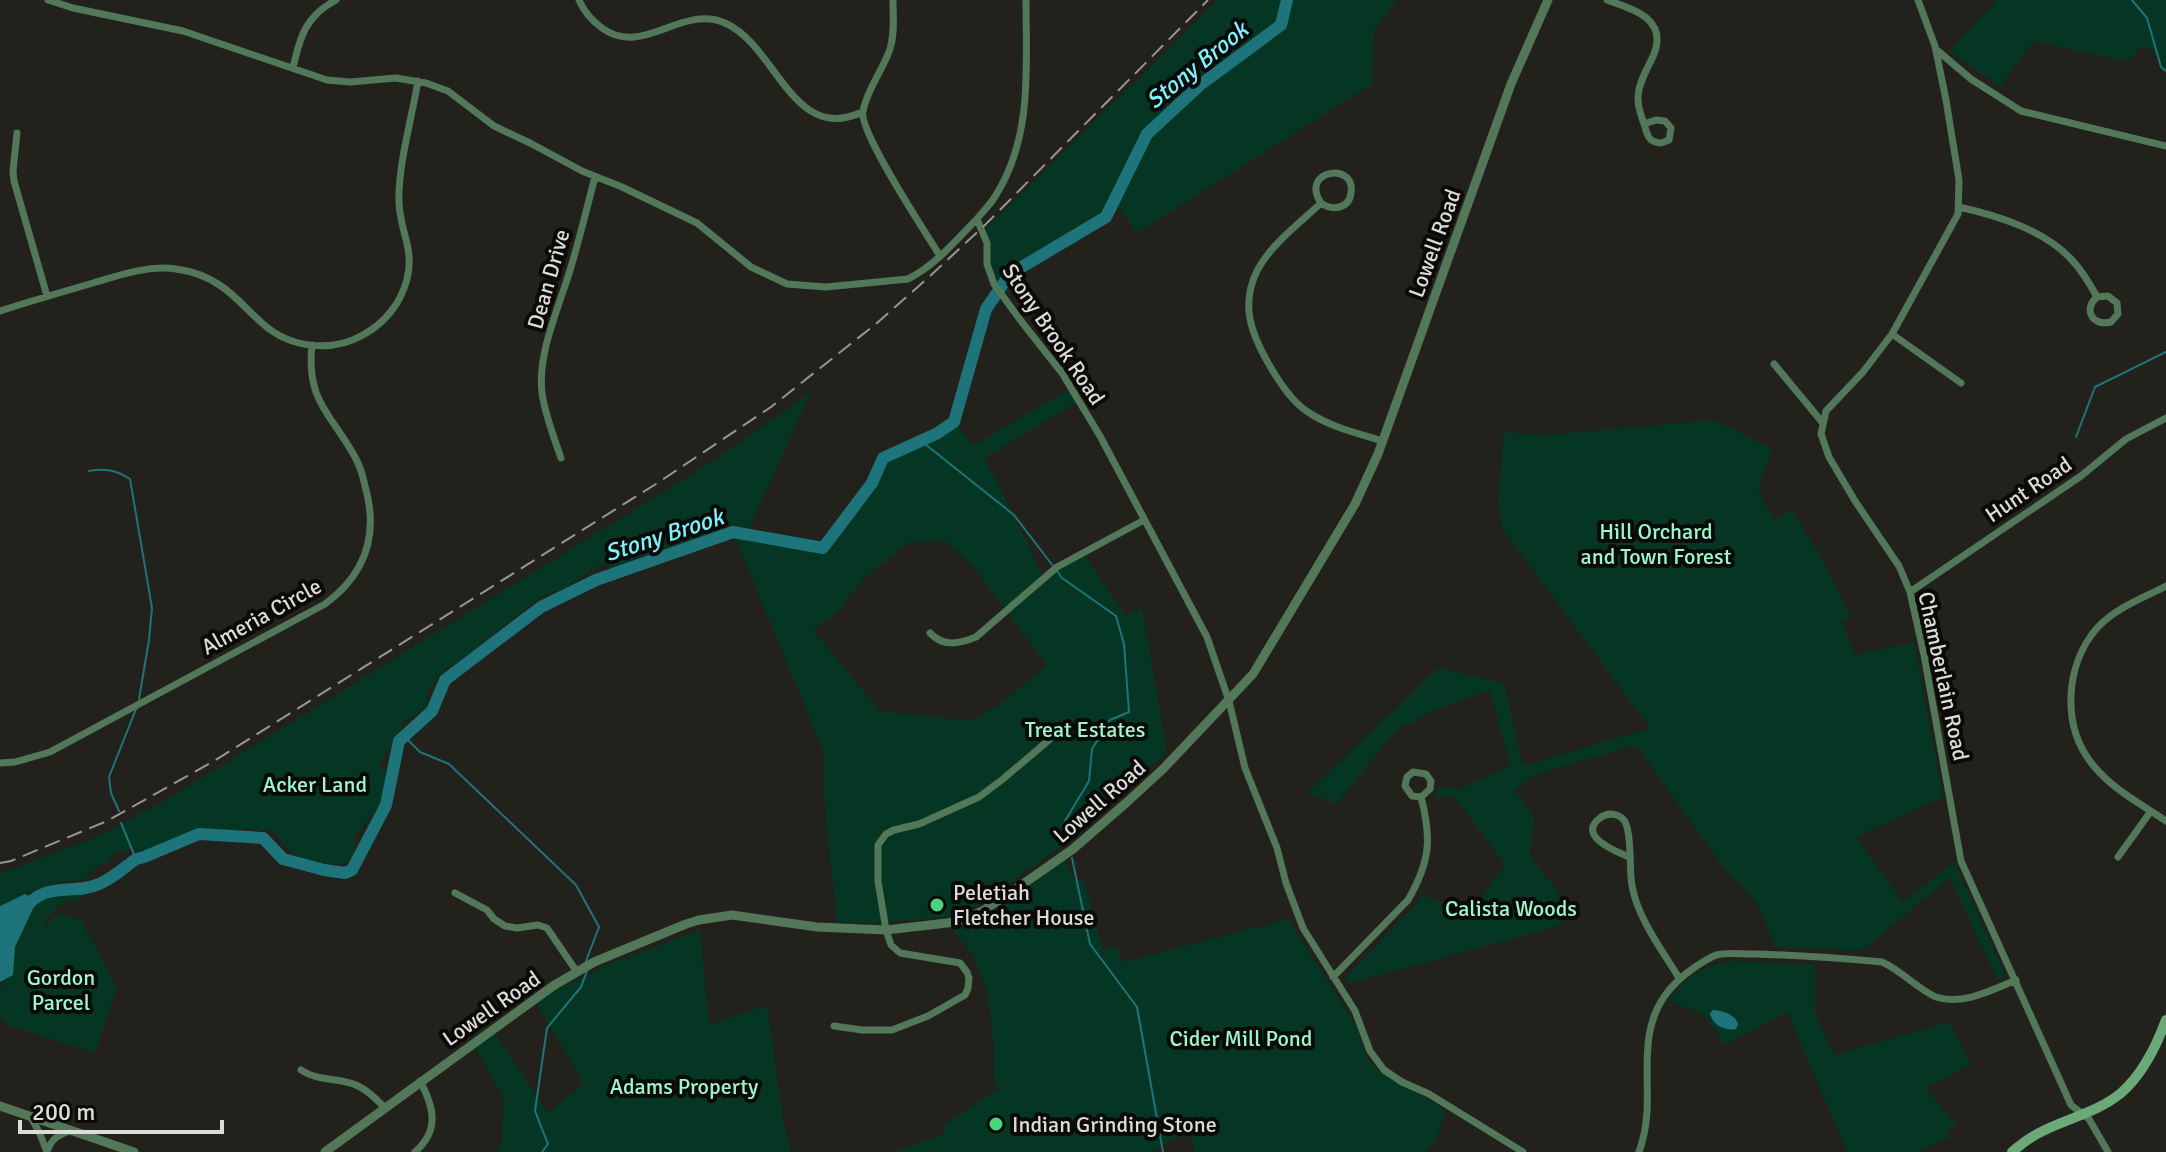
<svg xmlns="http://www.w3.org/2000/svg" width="2166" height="1152" viewBox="0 0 2166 1152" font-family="Signika,sans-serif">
	<rect width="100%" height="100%" fill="#23211b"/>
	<path fill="#053623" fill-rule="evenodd" d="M1218 0H1397L1374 30 1372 84 1137 233 1114 201 1106 217 994 284 983 231Z
		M1997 0H2166V71L2160 66 2155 52 2148 47 2139 49 2131 59 2125 61 2033 41 2000 87 1949 51Z
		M1071 388 1079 401 985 458 1044 577 1083 553 1126 616 1142 608 1167 752 1083 831 977 906 948 917 875 923 837 922C832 866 822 810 824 753L733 532 823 548 872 483 883 458 954 422 974 445ZM946 541 975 569 1047 665 1004 701 971 721 880 711 813 630 838 611 864 578 909 542Z
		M811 392 749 529 728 524 718 533 654 554 617 570H609V564L600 565 565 588 541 597 461 660 442 671 428 692 427 709 406 720 380 763V767L383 770 392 765C393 778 385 798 377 809 371 817 364 822 361 831L355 834V844L357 851 350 863C334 866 304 865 292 853 284 845 279 835 268 830H197L152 851 120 850 112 856 109 863 97 866 83 880 60 882 25 894 0 906V873L90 840 168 799 718 458Z
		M1715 420 1772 449 1758 490 1774 520 1792 510 1815 547 1851 616 1841 621 1856 655 1914 642 1943 797 1856 837 1903 902 1954 862 2005 974 2003 978 1997 980 1950 877 1862 951 1775 947 1758 904 1723 867 1636 745 1535 775 1515 790 1534 818 1530 857 1558 891 1562 925 1348 984 1345 980 1350 973 1412 908 1423 894 1467 919 1505 864 1453 796 1434 797 1439 787 1457 790 1510 766 1490 690 1437 709 1396 731 1336 804 1307 793 1438 668 1504 683 1523 766 1650 728 1503 530 1498 505 1504 432 1546 435Z
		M1064 859 1073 878 1085 882 1103 951 1115 947 1123 962 1288 919 1357 1027 1367 1059 1380 1072 1446 1110 1435 1142 1425 1152H1194L1190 1129 1151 1152H893L945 1134 942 1126 998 1089 994 1080V1049L987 990 973 956 953 931C996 919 1029 886 1064 859Z
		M83 891 86 892V895L77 900 65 901 45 920 44 924 47 926 50 920 61 914 81 920 117 987 95 1053 8 1025 0 1017V992L3 981 13 975 15 947 36 902 46 897 72 895Z
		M700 930 709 1025 767 1005 784 1125 791 1152H496L502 1142 503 1096 472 1043 492 1029 548 1113 584 1083 534 999 589 975 605 965Z
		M1730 961 1815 965V1012L1834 1055 1949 1022 1971 1064 1926 1088 1957 1126 1948 1130 1949 1138 1916 1152H1847L1787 1012 1725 1045 1704 1014 1668 1001C1688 976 1698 967 1730 961Z"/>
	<path fill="#1d757b" d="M25 894 37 900 15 947 13 975 0 982V906Z
		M1713 1010C1723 1011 1735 1014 1738 1024L1736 1029C1725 1031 1712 1025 1710 1013Z"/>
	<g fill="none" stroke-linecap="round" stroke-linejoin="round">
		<path stroke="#1d757b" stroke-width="2" d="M2132 0 2147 18 2161 67 2166 71
			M2076 437 2095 387 2166 352
			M920 440 1014 515 1053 566
			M89 471C105 468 116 470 130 479L152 608 149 640 139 699
			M1057 571 1062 578 1116 616 1124 644 1129 712 1110 720 1092 749 1089 781 1062 826 1063 842
			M404 736 420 752 449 764 576 885 599 927 586 961
			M119 811 111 793 109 777 136 709
			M121 823 136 859
			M1072 858 1090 944 1137 1007 1163 1152
			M542 1152 548 1144 535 1111 547 1028 581 987 587 971"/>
		<path stroke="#1d757b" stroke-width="12" d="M24 910C44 880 73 896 99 884 112 879 125 867 136 859L144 857 199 834 263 838 283 859 324 870 345 873 352 870 386 805 399 741 432 711 445 680 541 607 596 580 733 532 823 548 872 483 883 458 936 434 954 422 986 309 1010 274 1106 217 1147 134 1200 85 1281 25 1287 0"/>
		<path stroke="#527759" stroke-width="7" d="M48 0 73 8 183 31 327 80 350 82 396 78 426 83 448 91 494 126 532 144 582 171 622 187 697 223 751 267 787 284 826 287 908 279C935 266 956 240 977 219L987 243V264L994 284 1021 321 1062 373 1100 436 1207 637 1229 701 1245 768 1277 848 1286 883 1303 928 1355 1011 1370 1051 1384 1070 1402 1082 1429 1094 1523 1152
			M579 0C584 12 591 20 602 28 643 58 681 4 725 23 776 45 793 145 862 112
			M893 0C893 16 895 33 890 49 883 70 867 89 863 111 858 131 926 233 940 256
			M1607 0C1632 9 1668 18 1654 54 1648 68 1639 81 1638 96 1637 107 1642 117 1645 127 1648 138 1650 142 1661 143L1669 140 1671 128 1665 121 1656 120 1644 124
			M1918 0 1935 46 1946 100 1959 180 1958 214 1892 334 1863 372 1826 411 1821 434 1829 457 1855 501 1899 566 1910 592 1924 655 1961 861 2071 1105 2089 1119 2108 1152
			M1938 51 1971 79 2021 111 2166 146
			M293 68C300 36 306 16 336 0
			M17 133 13 171 14 181 47 296
			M1321 203C1332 211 1349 209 1351 193 1356 161 1299 170 1321 203 1300 223 1271 244 1257 271 1250 285 1247 302 1250 319 1255 345 1285 398 1308 412 1330 427 1357 433 1383 441
			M1959 207C1999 216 2044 230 2072 260 2082 271 2090 284 2097 297 2083 309 2092 327 2111 322L2118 314 2117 303 2108 296 2097 297
			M977 219C983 211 991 204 996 195 1033 136 1026 66 1026 0
			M0 311C31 301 62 292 93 283 120 275 148 265 176 269 192 271 208 277 221 286 236 296 248 311 262 323 289 348 331 353 363 335 385 323 401 303 407 279 415 248 399 230 399 201 398 166 412 117 418 81
			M1892 334 1961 383
			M1774 364 1822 422
			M561 458C554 437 545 415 542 393 537 353 560 305 571 267 580 237 587 207 595 177
			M2166 586C2143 598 2115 608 2097 628 2065 665 2061 726 2093 765 2112 789 2141 804 2166 821
			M1910 592 2081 476 2126 439 2166 418
			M930 633C943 647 959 644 976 637L1057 567 1144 520
			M0 763 15 762 50 752 325 604C366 574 379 535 365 486 363 476 360 466 355 457 331 413 306 402 312 345
			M1629 857C1617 852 1576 836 1600 818 1609 811 1622 814 1626 824 1632 839 1629 869 1632 886 1638 919 1662 950 1679 978
			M2118 857 2151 811
			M455 893 487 910 494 919 505 926 517 928 538 925 547 928 577 972
			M1333 977 1408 900C1430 862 1432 839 1421 797L1412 796 1405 786 1407 777 1413 772 1426 774 1431 781 1430 789 1421 797
			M834 1026 862 1030H892L928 1016 965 995 968 988 969 978 967 972 960 963 900 953 891 945 886 930 878 881V845L886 834 894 830 919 824 979 797 1003 779 1049 740
			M301 1070C318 1082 340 1077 358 1086 369 1091 376 1099 384 1107
			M31 1117 40 1134 47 1152
			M47 1152C51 1139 58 1135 70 1131
			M415 1152C440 1130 434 1107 420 1081
			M1639 1152C1654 1110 1643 1078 1649 1036 1654 1005 1669 985 1695 967 1701 963 1709 958 1716 955 1727 952 1742 954 1753 954 1796 955 1839 958 1882 962 1902 971 1919 990 1936 997 1962 1006 1992 990 2016 980"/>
		<path stroke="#527759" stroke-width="9" d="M0 1106 134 1152
			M325 1152 553 986 594 962 686 924 699 920 732 915 817 927 886 930 947 923 962 920 982 911 1003 898 1073 849 1126 803 1163 769 1253 674 1355 504 1378 454 1511 84 1548 0"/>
		<path stroke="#6ca979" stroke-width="10" d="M2012 1152C2020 1145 2028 1139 2037 1134 2064 1119 2097 1113 2121 1093 2143 1074 2156 1047 2166 1020"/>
		<path stroke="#989691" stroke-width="2" stroke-dasharray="16 8" stroke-linecap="butt" d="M0 863 11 861 107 821 214 761 656 484 771 407 877 323 929 277 987 223 1208 0"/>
	</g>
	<g fill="#46d77a" stroke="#0b0a08" stroke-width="3">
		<circle cx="937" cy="905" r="8"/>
		<circle cx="996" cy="1124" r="8"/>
	</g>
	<g text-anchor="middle" stroke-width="8" stroke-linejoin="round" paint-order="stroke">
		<g font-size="22" fill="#dddcd8" stroke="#0b0a08">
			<text transform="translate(1434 243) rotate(-70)" y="8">Lowell Road</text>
			<text transform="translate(548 279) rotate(-74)" y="8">Dean Drive</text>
			<text transform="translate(1054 334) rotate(56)" y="8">Stony Brook Road</text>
			<text transform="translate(2028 489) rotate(-34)" y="8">Hunt Road</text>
			<text transform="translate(261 616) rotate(-29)" y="8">Almeria Circle</text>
			<text transform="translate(1944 676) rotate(78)" y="8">Chamberlain Road</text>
			<text transform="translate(1099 801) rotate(-41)" y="8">Lowell Road</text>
			<text transform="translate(491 1008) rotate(-35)" y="8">Lowell Road</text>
		</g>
		<g font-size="22" fill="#9cf8ca" stroke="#0b0a08">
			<text x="1656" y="539">Hill Orchard<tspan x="1656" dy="25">and Town Forest</tspan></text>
			<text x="1085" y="737">Treat Estates</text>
			<text x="315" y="792">Acker Land</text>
			<text x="1511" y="916">Calista Woods</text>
			<text x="61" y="985">Gordon<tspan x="61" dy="25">Parcel</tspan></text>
			<text x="1241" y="1046">Cider Mill Pond</text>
			<text x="684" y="1094">Adams Property</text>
		</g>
		<g font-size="22" fill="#dddcd8" stroke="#0b0a08" text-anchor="start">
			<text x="953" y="900">Peletiah<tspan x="953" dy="25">Fletcher House</tspan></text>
			<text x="1012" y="1132">Indian Grinding Stone</text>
		</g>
		<g font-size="24" font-style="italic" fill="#7cf5fe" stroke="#0b0a08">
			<text transform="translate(1197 65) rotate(-39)" y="8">Stony Brook</text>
			<text transform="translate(664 535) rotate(-18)" y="8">Stony Brook</text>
		</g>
	</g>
	<path d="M20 1120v12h202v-12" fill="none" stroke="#dddcd8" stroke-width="4"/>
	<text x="32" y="1120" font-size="24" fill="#dddcd8" stroke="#0b0a08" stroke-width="6" paint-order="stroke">200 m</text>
</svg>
